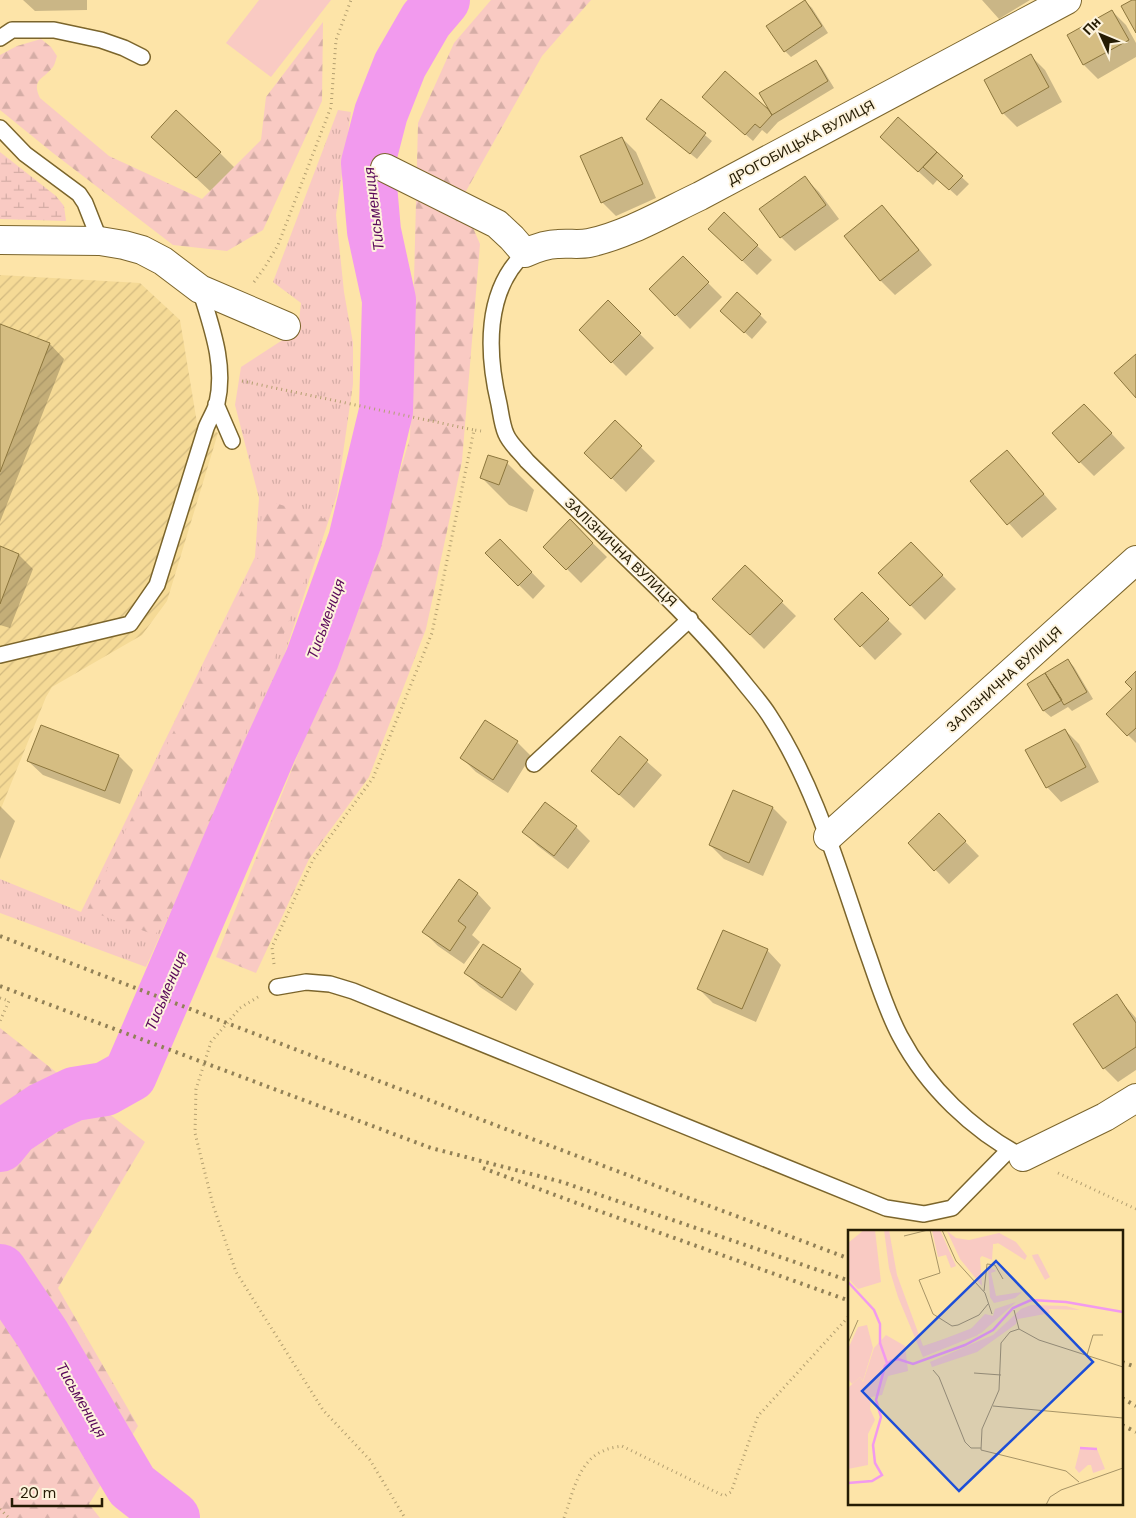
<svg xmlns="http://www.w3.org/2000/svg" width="1136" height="1518" viewBox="0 0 1136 1518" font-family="'DM Sans',sans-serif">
	<defs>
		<pattern id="industrial-furrows" width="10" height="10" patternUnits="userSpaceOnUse" patternTransform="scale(1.25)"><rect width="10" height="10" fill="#f5da96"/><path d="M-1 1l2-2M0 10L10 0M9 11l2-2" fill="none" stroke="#d2ba80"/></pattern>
		<pattern id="grass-tufts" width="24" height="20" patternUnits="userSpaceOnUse" patternTransform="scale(1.25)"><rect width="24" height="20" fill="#f9cac3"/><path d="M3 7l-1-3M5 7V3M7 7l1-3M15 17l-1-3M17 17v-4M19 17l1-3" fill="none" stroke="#d5ada6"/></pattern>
		<pattern id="forest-firs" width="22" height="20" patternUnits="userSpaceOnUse" patternTransform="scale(1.25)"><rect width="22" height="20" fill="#f9cac3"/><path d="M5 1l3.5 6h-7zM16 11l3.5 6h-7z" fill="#d5ada6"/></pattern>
		<pattern id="wetland-marsh" width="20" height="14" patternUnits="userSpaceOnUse" patternTransform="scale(1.25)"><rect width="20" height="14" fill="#f9cac3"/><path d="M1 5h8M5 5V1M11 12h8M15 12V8" fill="none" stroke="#d5ada6"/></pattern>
	</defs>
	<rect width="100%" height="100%" fill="#fde4a8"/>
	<path fill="url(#industrial-furrows)" d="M0 275 140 283 180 320 197 423 218 433 167 601 142 635 52 687 46 697 0 811Z"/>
	<path fill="url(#grass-tufts)" d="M338 110 351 112 336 215 344 292 353 343V384L337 495 283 659 146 967 0 913V879L81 912 255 557 259 498 235 405 241 367 298 330 301 303 273 282Z"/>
	<path fill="url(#forest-firs)" d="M491 0H591L542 56 461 200 480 244 462 461 426 629 369 777 309 859 256 973 216 957 326 685 371 567 410 438 418 123 454 43Z
		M323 22 322 101 263 230 227 251 173 245 53 153 0 110V55L17 46 41 39 51 47 57 56C56 59 55 64 53 67 43 80 31 79 40 98L109 156 202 199 261 140 266 97Z
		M263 499 328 520 184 891 155 935 87 910 258 557Z
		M0 1028 145 1142 58 1288 138 1426 89 1504 100 1518H0Z"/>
	<path fill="url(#wetland-marsh)" d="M0 152 56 196 64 206 66 221 0 219Z"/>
	<path fill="#f9cac3" d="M259 0H331L271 77 226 43Z"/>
	<path fill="#0003" d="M23 0H87V10L35 11Z
		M982 0H1030L999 19Z
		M805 1 812 8 828 33 791 57 785 51Z
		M1112 11 1126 25 1136 43V57L1098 79 1084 65 1068 36Z
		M1031 56 1045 70 1062 102 1017 127 1003 113Z
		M816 61 822 68 834 88 778 122 767 134 762 130 753 141 711 104 725 73 772 114Z
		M662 100 712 141 697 159 654 125Z
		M881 137 936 153 969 184 957 196 938 179 933 185Z
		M622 138 636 152 656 198 616 216 602 202Z
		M167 151 220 153 234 167 210 191Z
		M805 178 819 192 839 219 795 251 781 237Z
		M882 207 896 221 932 265 895 295 881 281 845 236Z
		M724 214 772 260 757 275 724 243Z
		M683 258 722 297 690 329 651 289Z
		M608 302 654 348 626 376 580 330Z
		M760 315 767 322 752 339 728 317Z
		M0 325 50 344 64 359 0 522Z
		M1098 419 1125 448 1094 476 1080 462Z
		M615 422 655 461 626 492 586 453Z
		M1007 452 1057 509 1022 538 972 481Z
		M507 463 534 490 527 512 509 505 482 478Z
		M570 521 607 557 581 583 545 547Z
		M500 540 545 586 533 599 487 553Z
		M0 548 19 555 33 569 10 628 0 625Z
		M925 558 956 589 925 620 880 574Z
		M745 566 796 616 764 649 714 599Z
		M862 594 902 634 875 660 836 619Z
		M1068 660 1074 667 1093 699 1072 711 1068 707 1051 717 1044 711 1028 684Z
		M1136 673V743L1107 714 1133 689Z
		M42 727 119 756 133 770 120 804 43 775 28 761Z
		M1065 730 1079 744 1099 782 1061 802 1047 787 1027 751Z
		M620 738 662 775 634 808 592 771Z
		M517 742 531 756 508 793 476 772 462 758Z
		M734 791 773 808 787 822 763 876 724 859 710 845Z
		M0 806 15 821 0 859Z
		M576 827 590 841 568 869 538 846 524 832Z
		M953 829 979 856 949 884 910 843Z
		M477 893 491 908 472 935 480 942 464 964 438 946 424 932Z
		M767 950 781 965 756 1022 713 1003 699 989Z
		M520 970 534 984 516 1011 480 987 466 973Z
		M1116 996 1136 1018V1070L1118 1082 1104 1068Z"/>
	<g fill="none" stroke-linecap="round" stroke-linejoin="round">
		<path stroke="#f29aee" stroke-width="54" d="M0 1145 13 1129 43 1109 74 1094 105 1089 130 1075 269 752 312 659 355 540 386 411 389 300 374 231 368 163 381 113 400 65 426 20 443 0
			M0 1271 43 1335 132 1486 173 1518"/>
	</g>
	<path fill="#d5bd82" stroke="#8c763d" d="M805 0 822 26 784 52 766 26Z
		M1132 0H1136V33L1121 6Z
		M1112 10 1129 40 1083 65 1067 35Z
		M1031 54 1049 87 1002 114 984 80Z
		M816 60 828 81 772 115 759 93Z
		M725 71 768 109 772 115 760 128 755 124 745 135 702 97Z
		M661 99 706 133 690 154 646 119Z
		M176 110 221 152 196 178 151 137Z
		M898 117 937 152 918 172 880 137Z
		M622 137 643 184 601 203 580 156Z
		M937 152 963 176 949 190 923 167Z
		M805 176 826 205 780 238 759 209Z
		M882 205 919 250 880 281 844 236Z
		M724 212 758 245 742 261 708 229Z
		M683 256 709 282 675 316 649 289Z
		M737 292 761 314 744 333 720 311Z
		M608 300 641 333 611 363 579 330Z
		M0 324 50 343 0 472Z
		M1136 354V398L1114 373Z
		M1084 404 1112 433 1079 463 1052 433Z
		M615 420 642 446 611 479 584 453Z
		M1007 450 1044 494 1007 525 970 481Z
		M488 455 508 461 499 485 480 478Z
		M570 519 593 543 566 570 543 547Z
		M500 539 532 572 518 586 485 553Z
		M911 542 943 575 910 606 878 573Z
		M0 546 19 554 0 604Z
		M745 565 783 601 750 635 712 599Z
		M862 592 889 619 860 647 834 619Z
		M1068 659 1087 692 1064 705 1045 673Z
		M1136 671V728L1127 736 1106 714 1132 689 1125 682Z
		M1045 673 1062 700 1043 711 1027 684Z
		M485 720 518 741 493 780 460 758Z
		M41 725 119 755 105 791 27 761Z
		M1065 729 1086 767 1046 788 1025 750Z
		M620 736 648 760 619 795 591 771Z
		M733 790 773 807 749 863 709 845Z
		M545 802 577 826 554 856 522 832Z
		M939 813 966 841 934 871 908 843Z
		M459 879 478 893 458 921 466 927 450 951 422 932Z
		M723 930 768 949 742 1009 697 989Z
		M483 944 521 969 502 998 464 973Z
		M1117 994 1136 1023V1047L1103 1069 1073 1024Z"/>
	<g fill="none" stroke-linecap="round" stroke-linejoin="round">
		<g stroke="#7b652c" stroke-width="18">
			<path id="lane" d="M0 38 12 30H54L101 40 124 48 142 57
				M0 128 25 154 79 194 85 203 100 241
				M525 253C484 291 487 354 499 404 501 414 502 425 506 434 510 444 521 453 527 461 568 501 609 541 650 581 684 614 716 647 745 684 753 694 762 704 769 715 815 785 838 868 865 946 876 976 885 1008 900 1036 927 1087 973 1131 1023 1157
				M216 404 232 441
				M0 655 130 624 157 585 206 428C209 420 215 411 217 403 226 364 211 326 200 289
				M534 764 690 619
				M277 987 306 982 330 984 353 991 886 1208 924 1214 952 1208 1009 1150"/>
		</g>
		<g stroke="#7b652c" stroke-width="30">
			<path id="street" d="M385 168 497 224 512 238 525 253C536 248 546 244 558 244 569 243 579 245 589 243 627 235 666 212 700 196L1067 0
				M0 240 100 241 124 245 142 250 163 261 200 289 286 326
				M828 837 1136 560
				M1023 1157 1105 1117 1136 1098"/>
		</g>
		<path stroke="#b39f70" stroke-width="3" stroke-dasharray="1 4" stroke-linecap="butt" d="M254 282 265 267 278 245 331 107 336 40 351 0
			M242 381 474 430
			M274 964 272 947 313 860 373 778 432 633 474 430 481 431
			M258 997 240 1008 211 1042 196 1089 195 1133 213 1205 236 1272 323 1410 370 1460 405 1518
			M0 998 9 1001 0 1021
			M1058 1173 1136 1209
			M0 1509 9 1518
			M564 1518C572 1496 578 1461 603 1451 608 1448 616 1447 622 1446L724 1496 731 1492 758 1416 850 1315"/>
		<use href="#lane" stroke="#fff" stroke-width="15"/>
		<use href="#street" stroke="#fff" stroke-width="28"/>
		<path stroke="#918056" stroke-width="4" stroke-dasharray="2.5 5" stroke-linecap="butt" d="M0 936 331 1063 850 1259
			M0 986 431 1148 562 1182 850 1281
			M483 1168 571 1201 850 1301
			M1122 1362 1136 1367
			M1122 1398 1136 1406
			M1122 1425 1136 1432"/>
	</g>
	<g text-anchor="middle" stroke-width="4" stroke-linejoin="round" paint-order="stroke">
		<g font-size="14" fill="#251c04" stroke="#fdf3dc">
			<text transform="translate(801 142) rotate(-28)" y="5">ДРОГОБИЦЬКА ВУЛИЦЯ</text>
			<text transform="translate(621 552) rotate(44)" y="5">ЗАЛІЗНИЧНА ВУЛИЦЯ</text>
			<text transform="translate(1004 679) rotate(-42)" y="5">ЗАЛІЗНИЧНА ВУЛИЦЯ</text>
		</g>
		<g font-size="15" font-style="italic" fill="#5a095a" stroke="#fdf3dc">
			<text transform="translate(374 209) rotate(-97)" y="5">Тисьмениця</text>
			<text transform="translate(326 619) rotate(-70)" y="5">Тисьмениця</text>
			<text transform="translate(166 991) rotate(-67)" y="5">Тисьмениця</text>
			<text transform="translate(81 1400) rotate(60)" y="5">Тисьмениця</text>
		</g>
	</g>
	<g transform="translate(848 1230)">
		<rect width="275" height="275" fill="#fde4a8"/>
		<path d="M36 0H41L49 45 75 116 121 101 137 84 145 86 147 79 168 72 133 103 75 127 50 67 41 38ZM84 0H92L108 36 103 38 98 25 90 27Z" fill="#f9cac3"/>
		<path d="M151 3 168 12 179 26 177 30 150 13 144 14 145 19 141 15ZM190 24 202 47 197 50 185 28 184 25ZM140 36 148 41 143 43 148 66 174 62 167 68 146 73 142 67ZM183 75 218 76 232 80 201 79 202 83 170 89 168 94 129 122 84 137 82 132 145 105 173 79ZM127 97 130 105 79 125 75 117ZM38 105 57 116 60 141 40 146 34 165 23 167 22 179 27 190 20 204V235L0 239V158L12 147 15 152 26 118Z" fill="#f9cac3"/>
		<path d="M99 1 108 8 121 10 151 3 159 8 158 12 145 14 144 30 134 26 132 28 134 56 112 29ZM232 218 249 219 257 239 245 243 243 235H240L231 243 227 238Z" fill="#f9cac3"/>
		<path d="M16 0H27L33 52 10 59 0 48V13ZM19 95 25 118 15 151 12 147 4 154 0 149V119L10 97Z" fill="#f9cac3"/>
		<path fill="none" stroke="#f29aee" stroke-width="2.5" d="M0 52 26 80 32 94V113L39 133M232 218 249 219M0 253 24 251 34 245 27 233 25 215 33 187 28 170 37 136 43 131 50 129 65 134 117 115 145 100 165 78 183 70 218 72 275 82"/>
		<path fill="none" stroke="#a79466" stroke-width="1" d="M82 0 92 43 71 50 85 84 104 96 110 95 131 85 140 74M94 0 108 31 137 63 144 84M56 6 80 0M136 61 139 34 147 35 155 49M166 80 171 99M171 99 162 102 153 113 151 160 134 199 133 220 218 241 231 252M171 99 191 110 275 137M0 113 10 90M239 125 245 105H255M85 140 91 147 117 212 123 218H133M126 143 153 145M145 176 275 188M198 275 202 267 213 260 275 238"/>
		<path fill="#1d4ed8" fill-opacity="0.15" stroke="#1d4ed8" stroke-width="2.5" d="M148 31 245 132 111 261 14 161Z"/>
		<rect width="275" height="275" fill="none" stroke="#251c04" stroke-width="2.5"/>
	</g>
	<g transform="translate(1101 35) rotate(314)" stroke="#fdf3dc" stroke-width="4" paint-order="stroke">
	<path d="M0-4L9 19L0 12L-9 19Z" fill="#251c04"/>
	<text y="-8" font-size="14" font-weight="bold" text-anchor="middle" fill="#251c04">Пн</text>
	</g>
	<path d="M12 1498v8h90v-8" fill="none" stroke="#251c04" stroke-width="2.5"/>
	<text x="20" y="1498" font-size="15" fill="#251c04" stroke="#fdf3dc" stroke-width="4" paint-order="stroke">20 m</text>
</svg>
